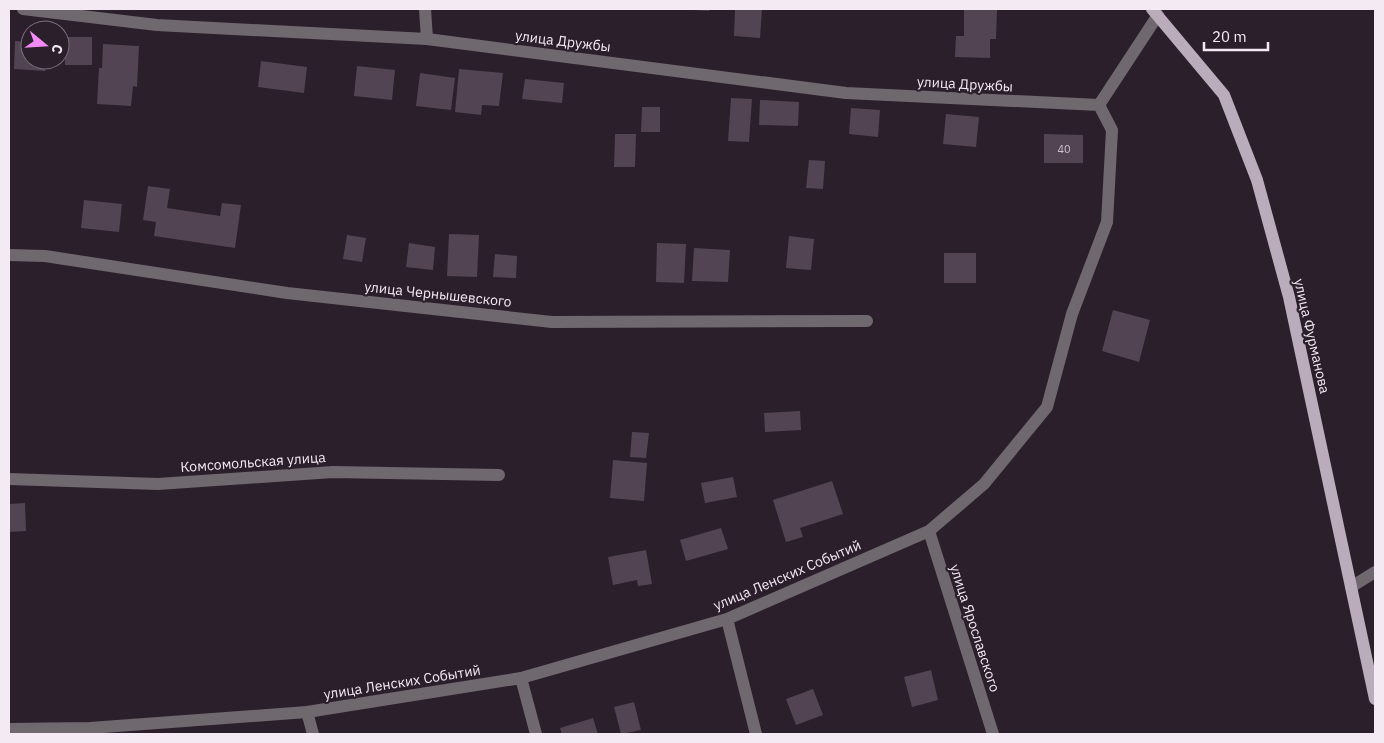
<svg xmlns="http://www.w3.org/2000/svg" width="1384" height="743" viewBox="0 0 1384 743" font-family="'IBM Plex Sans',sans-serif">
	<rect width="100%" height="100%" fill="#2c1f2c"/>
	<path fill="#524452" d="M694 9H709V11L693 10Z
		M735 9H762L760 38 734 36Z
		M964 9H997L996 39H990V58L955 57 956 36H964Z
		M65 37H92V65H65Z
		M15 41 30 42V60H45V71L14 69Z
		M103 44 139 46 137 87 133 86 131 106 97 104 99 68H102Z
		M261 61 307 67 304 93 258 87Z
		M357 66 395 70 392 100 354 96Z
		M459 69 503 73 499 106 482 105 481 115 455 112Z
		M420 73 455 78 451 110 416 106Z
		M525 79 564 83 562 103 522 99Z
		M731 98 752 99 749 142 728 141Z
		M760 100 799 102 798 126 759 125Z
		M642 107H660V132H641Z
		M851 108 880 110 878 137 849 134Z
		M946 114 979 117 976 147 943 144Z
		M615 134H636L635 167H614Z
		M1044 134 1083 135V163H1044Z
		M809 160 825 161 823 189 806 188Z
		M148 186 170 189 167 208 220 216 222 203 241 205 235 248 154 236 156 222 143 220Z
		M84 200 122 204 119 232 81 228Z
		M449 234 479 235 477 277 447 276Z
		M347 235 366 238 362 262 343 259Z
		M789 236 814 239 811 270 786 268Z
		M409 243 435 247 433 270 406 267Z
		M657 243 686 244 684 283 656 282Z
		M694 248 730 250 728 282 692 281Z
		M944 253H976V283H944Z
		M495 254 517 256 516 278 493 277Z
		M1113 310 1150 320 1139 362 1102 351Z
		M800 411 801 430 765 432 764 413Z
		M632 432 649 433 646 458 630 457Z
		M613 460 647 463 644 501 610 498Z
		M733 477 737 497 705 503 701 483Z
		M832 481 843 514 800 528 803 537 786 542 773 500Z
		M25 503 26 531 9 532V504Z
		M721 528 728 549 686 561 680 540Z
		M646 550 652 584 638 586 637 580 613 585 608 557Z
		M931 670 938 700 912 707 904 677Z
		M813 689 823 715 796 725 786 699Z
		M634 702 641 730 621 734 614 707Z
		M593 718 598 734H562L560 728Z"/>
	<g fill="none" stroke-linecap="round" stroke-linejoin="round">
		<path stroke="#6f686f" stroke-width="12" d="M23 9 157 25 427 39 846 93 1099 105
			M425 9 427 39
			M9 255 45 256 287 293 552 322 867 321
			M9 479 158 484 333 472 499 475
			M929 531 993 734
			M1351 587 1375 572
			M727 619 756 734
			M521 678 536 734
			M307 712 313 734
			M9 729 90 728 307 712 521 678 727 619 929 531 984 484 1047 407 1072 314 1107 222 1112 130 1099 105 1158 15"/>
		<path stroke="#baacba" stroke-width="12" d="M1152 9 1224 95 1257 180 1289 297 1375 699"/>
	</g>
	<g text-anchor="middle" stroke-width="4.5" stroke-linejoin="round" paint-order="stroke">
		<g font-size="11" fill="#cbc0cb">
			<text x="1064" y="153">40</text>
		</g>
		<g font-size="14" fill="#f3eaf3" stroke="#2c1f2c">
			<text transform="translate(563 41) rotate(7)" y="5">улица Дружбы</text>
			<text transform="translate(965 84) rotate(3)" y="5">улица Дружбы</text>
			<text transform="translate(438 294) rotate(6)" y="5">улица Чернышевского</text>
			<text transform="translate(1312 336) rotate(77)" y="5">улица Фурманова</text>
			<text transform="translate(253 462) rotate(-4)" y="5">Комсомольская улица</text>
			<text transform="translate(787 575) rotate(-23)" y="5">улица Ленских Событий</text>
			<text transform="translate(975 628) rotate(72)" y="5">улица Ярославского</text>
			<text transform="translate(402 682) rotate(-9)" y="5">улица Ленских Событий</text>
		</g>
	</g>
	<rect width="1384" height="743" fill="none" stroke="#f3eaf3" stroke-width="20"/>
	<g transform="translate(45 45) rotate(108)"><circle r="24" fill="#2c1f2c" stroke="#7c707c"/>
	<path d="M0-4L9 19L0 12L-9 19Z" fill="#f18af4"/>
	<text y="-8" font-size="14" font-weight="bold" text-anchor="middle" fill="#f3eaf3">С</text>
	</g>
	<path d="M1204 42v8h64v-8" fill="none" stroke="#f3eaf3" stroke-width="2.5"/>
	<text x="1212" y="42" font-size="15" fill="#f3eaf3" stroke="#2c1f2c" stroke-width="4" paint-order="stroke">20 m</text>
</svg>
